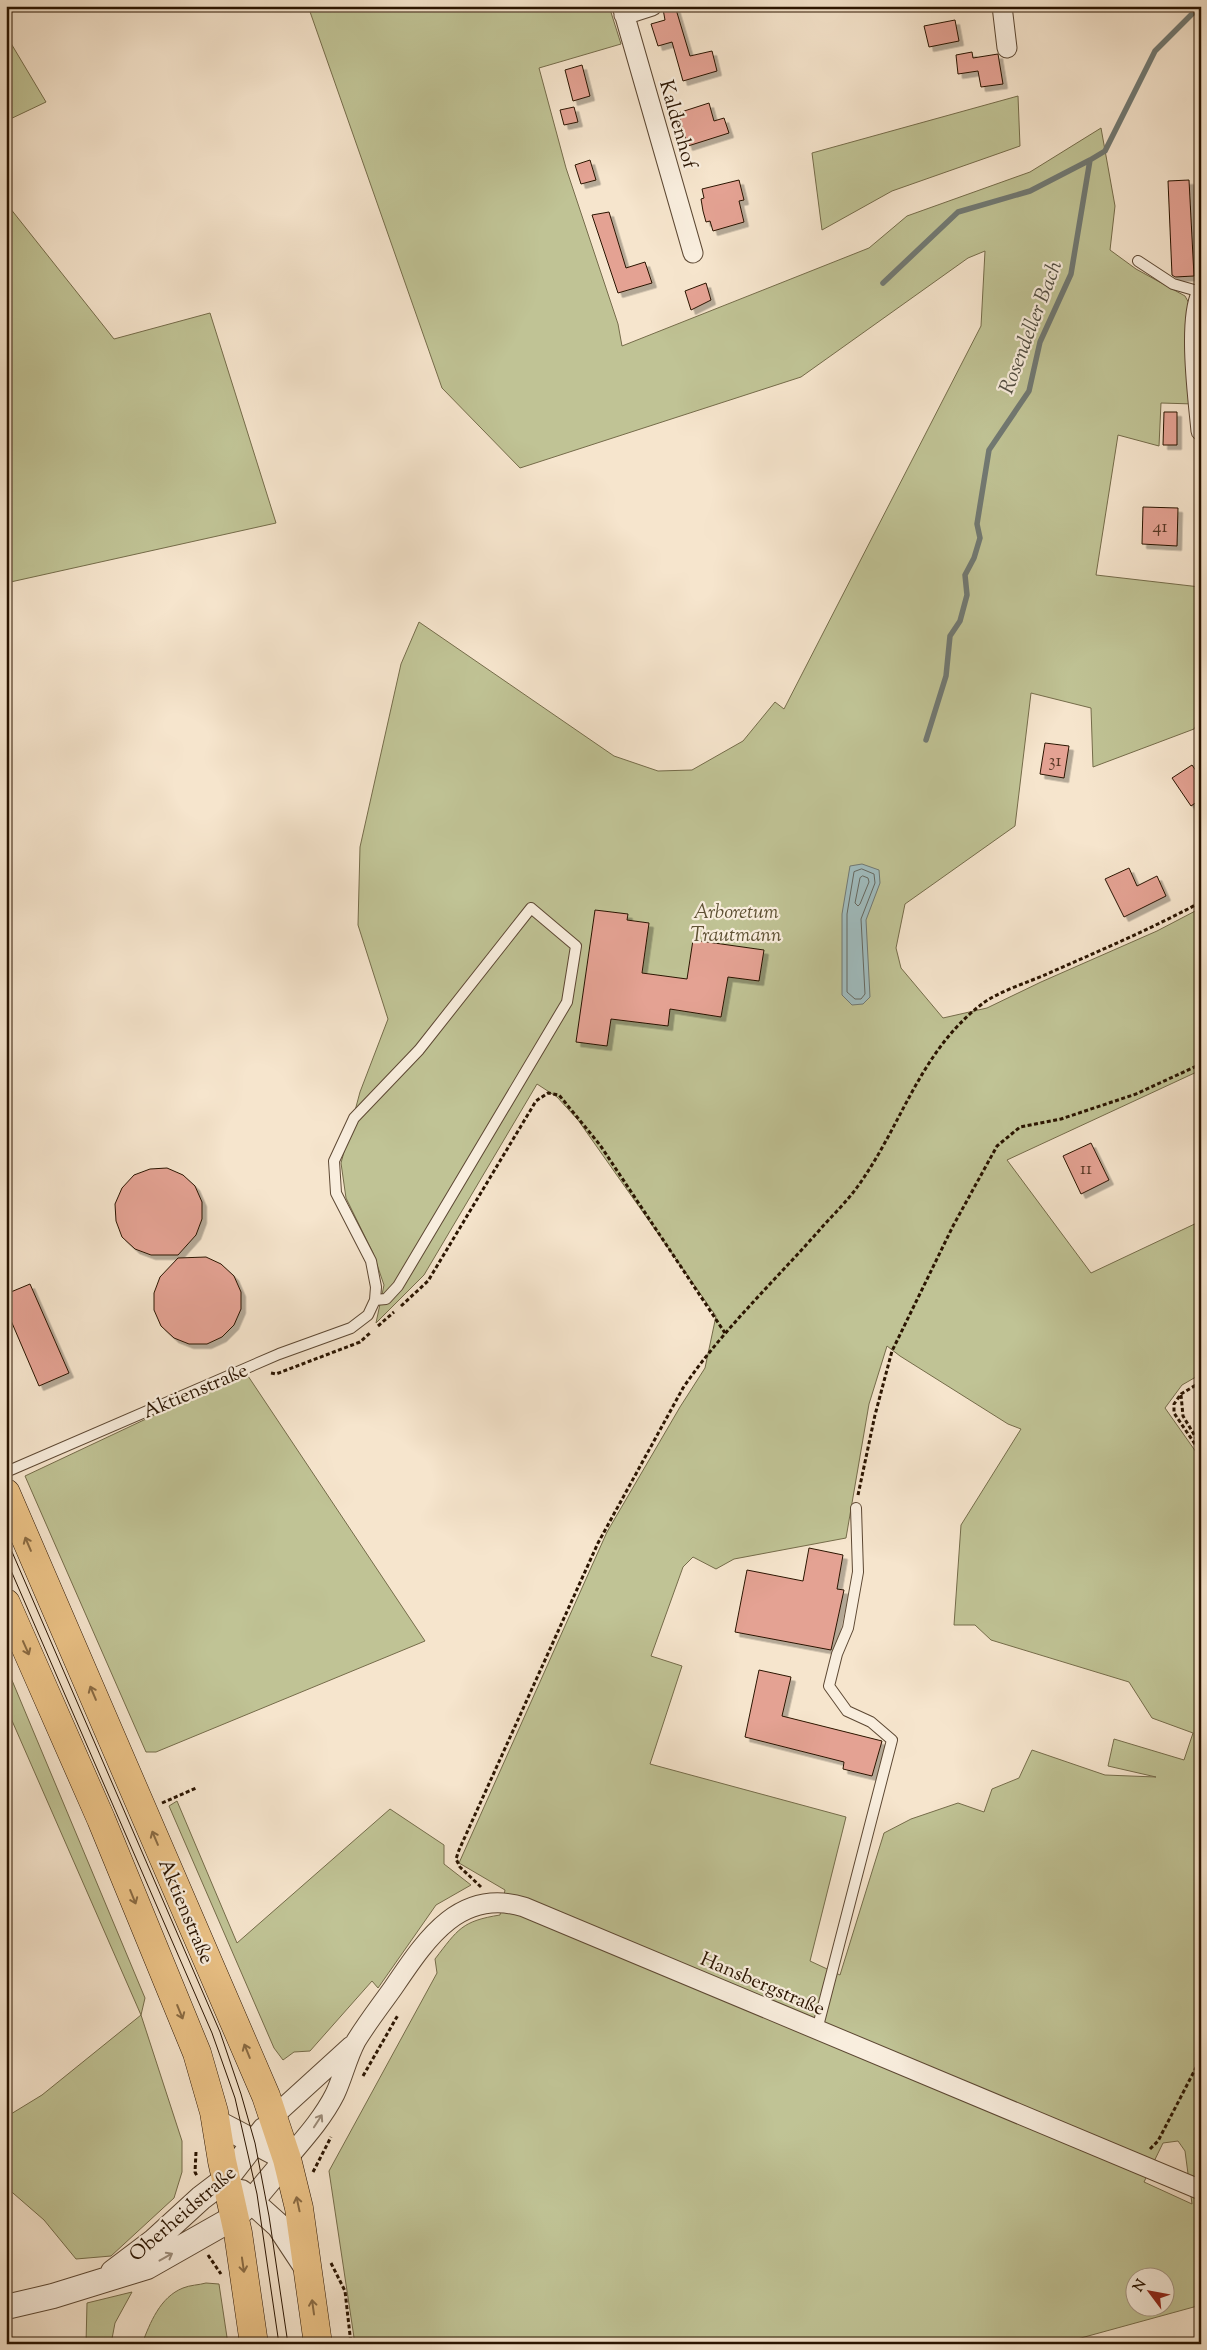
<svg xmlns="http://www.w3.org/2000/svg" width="1207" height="2350" viewBox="0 0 1207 2350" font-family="'Sorts Mill Goudy',serif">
	<defs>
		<filter id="shadow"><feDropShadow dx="4.5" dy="4.5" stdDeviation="0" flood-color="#0004"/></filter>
	</defs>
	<rect width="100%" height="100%" fill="#f6e5cd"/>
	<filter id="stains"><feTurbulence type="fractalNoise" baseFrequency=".004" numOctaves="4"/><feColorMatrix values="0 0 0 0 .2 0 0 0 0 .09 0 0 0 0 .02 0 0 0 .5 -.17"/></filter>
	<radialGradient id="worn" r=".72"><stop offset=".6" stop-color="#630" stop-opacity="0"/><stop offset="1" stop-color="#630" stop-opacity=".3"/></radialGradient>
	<path fill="#c0c395" stroke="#756c4a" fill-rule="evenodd" d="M308 6H609L621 44 539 68 566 168 618 324 622 346 869 248 907 216 1030 172 1101 128 1115 206 1110 250 1136 269 1185 296 1190 305 1194 404 1161 403 1159 446 1118 435 1096 575 1200 587 1198 722 1194 729 1093 767 1091 708 1031 693 1015 826 905 904 896 948 901 968 943 1018 987 1008 1041 982 1157 931 1201 908V1070L1007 1160 1091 1273 1201 1221V1374L1182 1385 1165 1408 1201 1459V2305L1059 2344H355L329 2171 437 1973 435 1959C458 1929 462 1921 500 1915L505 1890 459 1863 607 1532 680 1407 705 1368 716 1316 578 1120 557 1097 537 1084 424 1275 376 1323 384 1285 373 1253 346 1198 341 1163 360 1092 388 1019 358 925 360 847 401 664 419 622 614 756 658 771 692 770 743 741 775 702 784 709 981 326 985 251 968 258 801 377 520 468 442 388ZM887 1346 900 1356 1008 1424 1021 1429 961 1525 954 1625H975L991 1640 1129 1682 1152 1718 1193 1733 1184 1760 1114 1739 1108 1766 1156 1777 1105 1775 1032 1750 1019 1778 992 1789 984 1812 958 1803 911 1819 884 1833 840 1975 810 1961 846 1817 650 1764 682 1666 651 1656 683 1567 693 1557 716 1569 734 1559 846 1538 869 1404ZM1178 2141 1185 2151 1192 2204 1144 2182 1163 2143ZM1134 2278H1164V2308H1134Z
		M6 35 46 102 6 121Z
		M1018 96 1020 146 892 191 822 230 812 153Z
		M6 203 114 339 210 313 276 523 6 583Z
		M248 1376 425 1641 156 1752H146L25 1476 233 1378Z
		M6 1666 145 1998 141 2015 182 2141V2172L174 2198 111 2256 76 2259 44 2220 6 2187V2117L42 2095 141 2015 6 1707Z
		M177 1801 237 1943 390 1809 444 1845V1864L471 1885 436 1905 378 1988 372 1981 310 2051 294 2052 283 2060 274 2048 169 1806Z
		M206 2283 219 2284 228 2344H142C150 2323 160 2297 183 2288 190 2285 199 2285 206 2283Z
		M132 2292 115 2323 111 2344H86L87 2303Z"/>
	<path fill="#a0bdc0" stroke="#717973" d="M862 864 879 870 880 883 866 920 870 997 863 1004 852 1005 842 995V914L850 866Z"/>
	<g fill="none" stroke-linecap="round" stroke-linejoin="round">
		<path stroke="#656860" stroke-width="1" d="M862 869 874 874 875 883 861 919 865 994 861 999H855L847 992V914L854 872Z
			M863 876 868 878 869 882 860 904 858 906 855 903 860 878Z"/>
		<path stroke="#717973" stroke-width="5.5" d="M883 283 958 212 1030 191 1090 160
			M926 740 946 676 950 636 960 621 967 595 965 575 974 558 980 538 977 524 989 450 1029 391 1040 342 1071 274 1090 160 1105 151 1155 51 1200 6"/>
	</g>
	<path fill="#e4a293" stroke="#2a1400" filter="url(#shadow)" d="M675 6 690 56 712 51 717 71 683 81 672 42 658 46 651 24 665 20 663 9Z
		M955 20 959 41 929 47 924 26Z
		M972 52 973 58 998 54 1003 84 981 87 978 71 958 74 956 55Z
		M582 65 590 96 573 101 565 70Z
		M709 103 714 121 724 118 729 133 688 146 678 113Z
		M574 107 578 122 564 125 560 110Z
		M590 160 596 180 581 184 575 165Z
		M739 180 744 200 739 201 744 222 713 231 710 221 706 222 703 211 701 199 704 198 702 189Z
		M1189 180 1194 276 1175 277 1172 275 1168 181Z
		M609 212 626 268 645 262 652 283 618 293 592 215Z
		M706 283 711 300 691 310 685 291Z
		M1164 412H1177V445H1163Z
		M1143 507 1178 508 1177 546 1142 544Z
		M1045 743 1069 746 1064 778 1040 774Z
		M1192 765 1201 778V799L1191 806 1172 778Z
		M1129 868 1137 886 1157 876 1166 896 1124 917 1105 879Z
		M595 910 628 914 627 920 649 923 642 973 687 979 693 940 764 950 759 981 728 977 721 1017 670 1009 668 1026 611 1019 607 1046 576 1042Z
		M1091 1143 1109 1180 1081 1194 1063 1156Z
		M167 1168 183 1175 195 1186 202 1202V1219L196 1235 178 1255H151L135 1249 122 1237 116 1221 115 1204 122 1188 134 1175 150 1169Z
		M206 1257 221 1264 234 1276 241 1292V1309L234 1325 222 1337 207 1344H189L174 1338 161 1326 154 1310V1293L160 1277 178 1258Z
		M30 1284 69 1373 39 1386 6 1309V1294Z
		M809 1548 843 1555 837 1589 844 1590 831 1650 735 1632 747 1570 803 1581Z
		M759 1670 791 1677 782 1716 882 1741 872 1776 843 1769 844 1762 745 1737Z"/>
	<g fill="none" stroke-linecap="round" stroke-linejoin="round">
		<g stroke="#5d4833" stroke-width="12">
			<path id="service" d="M1138 261 1173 284 1201 292
				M6 1472 279 1354 351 1328 368 1315 375 1300 376 1287 371 1261 336 1193 334 1161 354 1118 419 1050 531 908 576 946 567 1002 398 1286 386 1299 375 1300
				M817 2030 892 1740 871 1722 847 1711 829 1686 837 1654 848 1628 858 1572 856 1508"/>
		</g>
		<g stroke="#5d4833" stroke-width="21">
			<path id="minor" d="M622 6 693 253
				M1002 6 1007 48
				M624 15 652 6
				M1201 294C1188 322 1198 399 1201 431
				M273 2117 351 2046
				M287 2159C304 2139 323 2118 335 2094 343 2077 347 2058 356 2041 367 2023 381 2005 393 1988 425 1941 459 1887 524 1907L1201 2190"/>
		</g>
		<g stroke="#5d4833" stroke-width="26">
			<path id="tertiary" d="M241 2192 279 2226 308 2270
				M113 2272 154 2241 201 2198 226 2179 264 2130
				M6 2307 53 2296 147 2267 235 2217 252 2201 287 2159 216 2122"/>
		</g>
		<g stroke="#2a1400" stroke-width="29">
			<path id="primary" d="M6 1493 266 2096 287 2159 299 2208 318 2344
				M6 1603 101 1819 197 2053 214 2112 222 2161 238 2233 254 2344"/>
		</g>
		<path stroke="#2a1400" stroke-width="3" stroke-dasharray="4 2.5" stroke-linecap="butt" d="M401 1306 428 1281 536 1101 548 1093 559 1095 600 1145 725 1333
			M378 1326 394 1312
			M271 1373 276 1374 360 1342 370 1333
			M1201 1382 1181 1394 1174 1404V1413L1201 1453
			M1181 1395 1183 1416 1201 1446
			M858 1495 875 1415 892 1351 953 1226 997 1146 1020 1127 1061 1119 1136 1094 1201 1064
			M162 1803 196 1788
			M481 1887 460 1867 456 1859 459 1850 598 1543 683 1388C723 1329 776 1280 823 1226 835 1213 848 1200 858 1186 902 1125 920 1051 982 1004 997 992 1029 982 1047 974 1099 951 1151 929 1201 902
			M363 2076 398 2015
			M1150 2149 1158 2141 1201 2058
			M196 2152 195 2172 197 2176
			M313 2172 331 2137
			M208 2255 221 2274
			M331 2263 345 2291 351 2344"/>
		<use href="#service" stroke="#f9eede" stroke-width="10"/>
		<use href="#minor" stroke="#f9eede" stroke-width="19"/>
		<use href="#tertiary" stroke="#f9eede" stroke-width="24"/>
		<use href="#primary" stroke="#ebc286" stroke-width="28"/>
		<path stroke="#2a1400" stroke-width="1" d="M6 1538 220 2032 241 2094 255 2143 269 2216 288 2344
			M6 1559 212 2033 235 2098 257 2194 279 2344"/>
	</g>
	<defs><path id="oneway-shaft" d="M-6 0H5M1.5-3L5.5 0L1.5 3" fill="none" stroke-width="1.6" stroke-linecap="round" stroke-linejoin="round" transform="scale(1.25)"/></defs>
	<g stroke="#8a6b43">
		<use href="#oneway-shaft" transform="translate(28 1544) rotate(-113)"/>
		<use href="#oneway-shaft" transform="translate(26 1648) rotate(66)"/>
		<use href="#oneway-shaft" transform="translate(93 1693) rotate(-113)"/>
		<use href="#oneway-shaft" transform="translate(155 1838) rotate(-113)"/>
		<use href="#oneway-shaft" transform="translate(133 1897) rotate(68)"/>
		<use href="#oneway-shaft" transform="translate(180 2012) rotate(68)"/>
		<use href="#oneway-shaft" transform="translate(247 2051) rotate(-112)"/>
		<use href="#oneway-shaft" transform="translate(298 2204) rotate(-102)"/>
		<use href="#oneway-shaft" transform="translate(243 2265) rotate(82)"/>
		<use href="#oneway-shaft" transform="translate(313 2307) rotate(-98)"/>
	</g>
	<g stroke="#9c8c7a">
		<use href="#oneway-shaft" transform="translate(318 2121) rotate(-57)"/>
		<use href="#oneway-shaft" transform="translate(166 2257) rotate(-29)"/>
	</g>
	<g text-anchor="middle" stroke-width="4.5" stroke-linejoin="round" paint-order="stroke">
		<g font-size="18" fill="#583825">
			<text x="1160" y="532">41</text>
			<text x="1055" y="766">31</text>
			<text x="1086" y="1174">11</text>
		</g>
		<g font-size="20" fill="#2a1400" stroke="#f9eede">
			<text transform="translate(679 124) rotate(74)" y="7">Kaldenhof</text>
			<text transform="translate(195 1390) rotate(-23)" y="7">Aktienstraße</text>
			<text transform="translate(187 1911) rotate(67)" y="7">Aktienstraße</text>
			<text transform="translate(763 1983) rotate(23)" y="7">Hansbergstraße</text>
			<text transform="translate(182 2213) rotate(-41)" y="7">Oberheidstraße</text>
		</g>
		<g font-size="20" font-style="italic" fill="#5e5134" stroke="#f9eede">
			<text x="736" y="918">Arboretum<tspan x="736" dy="23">Trautmann</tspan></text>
		</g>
		<g font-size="21" font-style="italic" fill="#534f43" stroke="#f9eede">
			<text transform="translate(1030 327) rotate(-69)" y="7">Rosendeller Bach</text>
		</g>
	</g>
	<rect width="1207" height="2350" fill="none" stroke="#f6e5cd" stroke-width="25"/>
	<rect x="8" y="8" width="1192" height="2335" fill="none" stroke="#2a1400" stroke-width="2.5"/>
	<rect x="12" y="12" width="1182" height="2325" fill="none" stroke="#2a1400"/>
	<g transform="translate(1150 2292) rotate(302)"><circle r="24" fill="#f9eede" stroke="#a69785"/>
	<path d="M0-4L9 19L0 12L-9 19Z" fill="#8f2418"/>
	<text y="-8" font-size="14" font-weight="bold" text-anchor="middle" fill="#2a1400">N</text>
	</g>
	<rect width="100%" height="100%" filter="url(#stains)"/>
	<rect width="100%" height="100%" fill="url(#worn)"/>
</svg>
